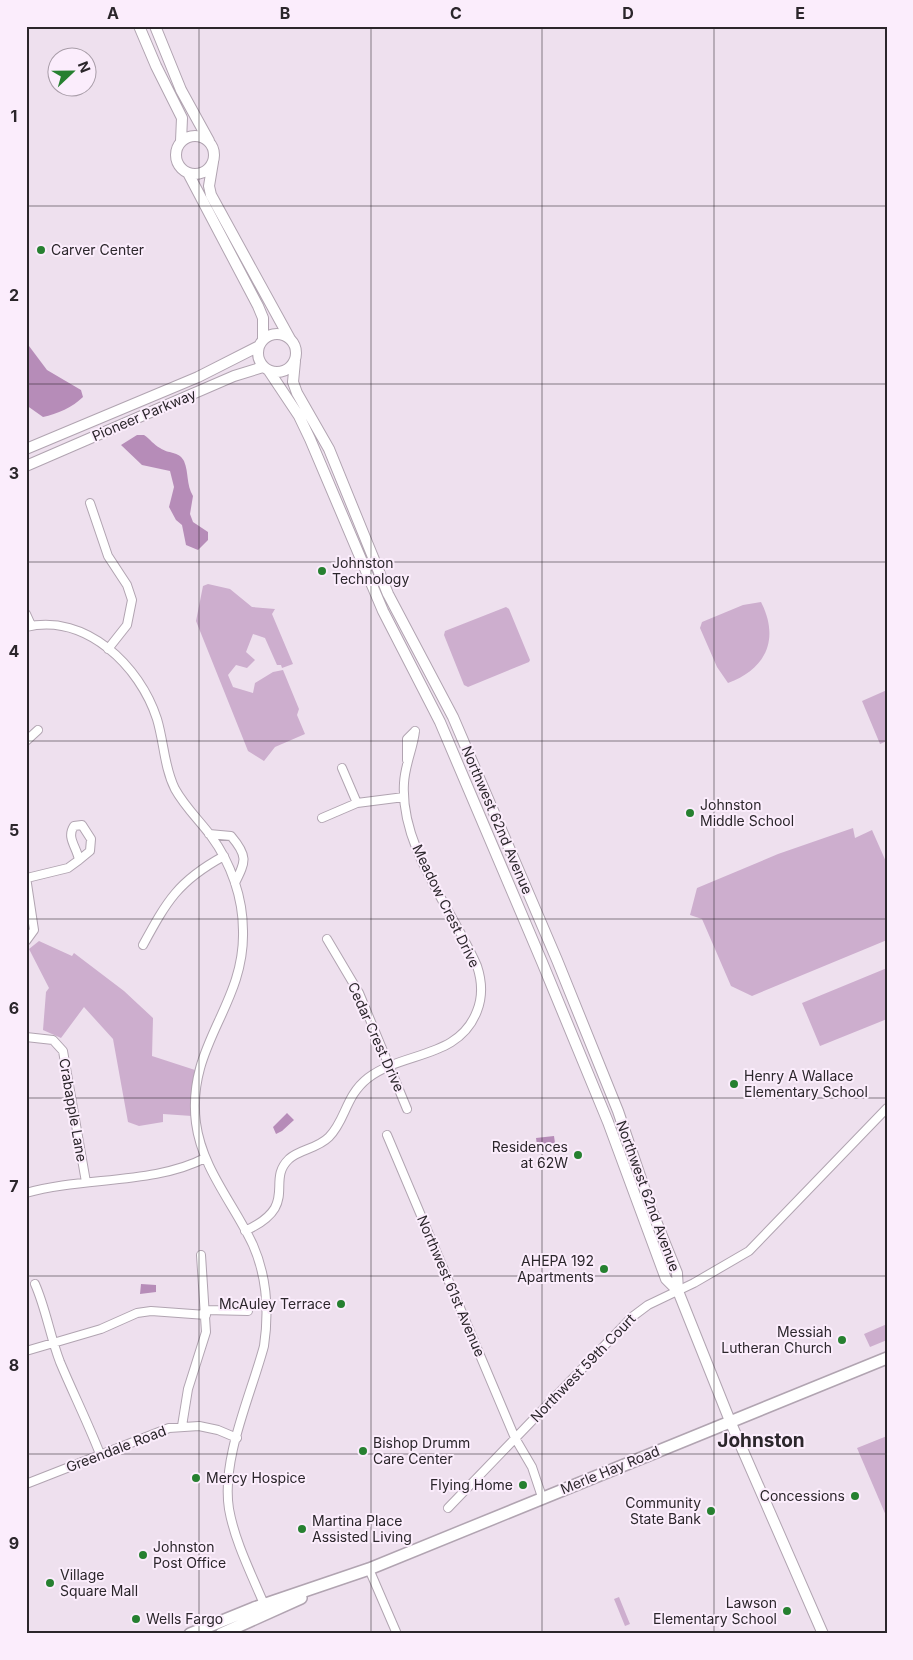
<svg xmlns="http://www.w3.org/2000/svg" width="913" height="1660" viewBox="0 0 913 1660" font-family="Inter,sans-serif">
	<rect width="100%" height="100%" fill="#eee0ee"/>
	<path fill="#cdaece" d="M208 584 230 589 252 607 275 609 272 614 293 664 282 668 281 665H277L265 638 253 634 246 652 255 660 247 668 236 665 228 675 233 687 253 693 255 683 273 672 283 670 299 709 297 715 305 734 275 747 264 761 248 751 196 621 203 586Z
		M761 602C780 639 766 669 728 683L717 667 700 628 702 622 743 605Z
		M506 607 509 609 530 660 529 662 468 687 464 685 444 635 445 631Z
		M887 690V741L880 744 862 701Z
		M853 828 855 838 872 830 887 864V940L752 996 731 986 702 919 690 915 697 888 778 854Z
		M39 941 72 956 74 953 124 991 153 1018 152 1056 195 1070 191 1094 192 1116 163 1114V1122L139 1126 128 1122 113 1039 84 1007 61 1038 43 1030 46 992 49 988 29 949Z
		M887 968V1019L820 1046 802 1003Z
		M887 1324V1340L870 1347 864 1334Z
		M887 1436V1518L857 1448Z
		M619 1597 630 1624 625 1626 614 1599Z"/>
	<path fill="#b68cb8" d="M26 342 47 370 81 390 83 397C73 407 57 414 43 417L26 405Z
		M137 435H144C150 439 154 445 160 448 168 454 179 451 184 461 189 473 186 484 193 496L190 514 193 522 208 532V540L198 550 186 545 182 525 176 520 169 507 174 487 170 471 142 465 121 445Z
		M287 1113 294 1120 282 1131 276 1134 273 1127Z
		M554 1136 555 1143 537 1145 536 1138Z
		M141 1284 156 1285V1292L140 1294Z"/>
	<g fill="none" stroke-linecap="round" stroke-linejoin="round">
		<g stroke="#b1a4b1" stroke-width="10">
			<path id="minor" d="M90 503 108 556 127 585 132 600 127 625 108 649
				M26 614 31 625
				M26 627C86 613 140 666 157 719 164 742 164 767 175 789 185 807 199 820 211 836 231 863 243 898 243 931 245 1006 186 1045 196 1123 202 1169 234 1204 253 1245 267 1277 269 1312 264 1346 251 1395 221 1459 229 1509 235 1543 253 1577 266 1609
				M26 741 38 730
				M407 760V739L415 731
				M342 768 357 803
				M322 818 357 803 404 797
				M82 825 91 839 90 851 79 860C77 847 66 838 74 826Z
				M209 834 231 836C248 856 246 861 235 883
				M26 877 34 930 26 941
				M27 878 68 868 79 860
				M327 939 359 993 407 1109
				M143 945C167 901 178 881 224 856
				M26 1037 53 1040 63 1051 86 1182
				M387 1135 515 1438 532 1467 542 1497
				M26 1193C82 1177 156 1184 205 1158
				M245 1231C301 1205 265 1182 289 1159 300 1149 317 1149 329 1137 346 1120 345 1096 368 1078 403 1051 459 1059 477 1011 483 996 482 981 477 966 452 908 400 848 404 783 405 764 413 749 415 731
				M35 1284C46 1309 50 1336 60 1362 73 1393 88 1423 100 1454
				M206 1310 248 1311
				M26 1351 101 1329 137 1313 151 1311 206 1315
				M182 1426 188 1389 206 1332 201 1255
				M26 1484 169 1428 199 1426 218 1430 237 1438
				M448 1508 632 1317 648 1305 694 1283 749 1251 887 1108
				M369 1569 397 1634"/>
		</g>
		<g stroke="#b1a4b1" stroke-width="12">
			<path id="tertiary" d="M139 26 156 66 182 118 181 141
				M155 26 181 90 209 141
				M176 155a19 19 0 1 1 38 0a19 19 0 1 1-38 0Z
				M213 162 209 186 211 195 290 339
				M188 173 258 306 263 318V339
				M258 353a19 19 0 1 1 38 0a19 19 0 1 1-38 0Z
				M295 361 293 382 297 393 329 449 388 594 453 717 557 960 618 1111 652 1211 677 1273 678 1291 730 1421 823 1634
				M269 371 299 416 310 439 383 611 440 722 542 962 608 1122 666 1279 678 1291
				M26 449 198 377 259 346
				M26 466 234 376 263 367"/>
		</g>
		<g stroke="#b1a4b1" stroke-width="14">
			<path id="secondary" d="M190 1634 254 1608 369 1569 887 1358
				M221 1634 301 1598"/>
		</g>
		<use href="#minor" stroke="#fff" stroke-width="8"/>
		<use href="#tertiary" stroke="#fff" stroke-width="10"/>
		<use href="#secondary" stroke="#fff" stroke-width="11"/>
	</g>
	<path fill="none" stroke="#2b262b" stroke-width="1" stroke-opacity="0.55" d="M199 26V1634M371 26V1634M542 26V1634M714 26V1634M26 206H887M26 384H887M26 562H887M26 741H887M26 919H887M26 1098H887M26 1276H887M26 1454H887"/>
	<g fill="#268030" stroke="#fbedfc" stroke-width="2">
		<circle cx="41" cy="250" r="5"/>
		<circle cx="322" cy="571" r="5"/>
		<circle cx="690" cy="813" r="5"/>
		<circle cx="734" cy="1084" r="5"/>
		<circle cx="578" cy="1155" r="5"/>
		<circle cx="604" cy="1269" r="5"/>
		<circle cx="341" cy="1304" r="5"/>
		<circle cx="842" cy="1340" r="5"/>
		<circle cx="363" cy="1451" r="5"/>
		<circle cx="196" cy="1478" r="5"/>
		<circle cx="523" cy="1485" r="5"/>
		<circle cx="855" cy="1496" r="5"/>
		<circle cx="711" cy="1511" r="5"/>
		<circle cx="302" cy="1529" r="5"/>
		<circle cx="143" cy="1555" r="5"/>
		<circle cx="50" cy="1583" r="5"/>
		<circle cx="787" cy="1611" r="5"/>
		<circle cx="136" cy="1619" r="5"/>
	</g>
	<g text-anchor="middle" stroke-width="4" stroke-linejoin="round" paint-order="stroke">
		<g font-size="14" fill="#2b262b" stroke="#fbedfc" text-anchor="start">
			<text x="51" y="255">Carver Center</text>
			<text x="332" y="568">Johnston<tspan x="332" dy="16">Technology</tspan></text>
			<text x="700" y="810">Johnston<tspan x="700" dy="16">Middle School</tspan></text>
			<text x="744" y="1081">Henry A Wallace<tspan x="744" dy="16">Elementary School</tspan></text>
			<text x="568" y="1152" text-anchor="end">Residences<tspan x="568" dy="16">at 62W</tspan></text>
			<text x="594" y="1266" text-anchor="end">AHEPA 192<tspan x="594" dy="16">Apartments</tspan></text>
			<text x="331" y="1309" text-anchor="end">McAuley Terrace</text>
			<text x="832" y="1337" text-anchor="end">Messiah<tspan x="832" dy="16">Lutheran Church</tspan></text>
			<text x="373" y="1448">Bishop Drumm<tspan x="373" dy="16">Care Center</tspan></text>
			<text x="206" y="1483">Mercy Hospice</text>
			<text x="513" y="1490" text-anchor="end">Flying Home</text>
			<text x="845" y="1501" text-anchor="end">Concessions</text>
			<text x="701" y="1508" text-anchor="end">Community<tspan x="701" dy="16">State Bank</tspan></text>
			<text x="312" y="1526">Martina Place<tspan x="312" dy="16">Assisted Living</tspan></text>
			<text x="153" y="1552">Johnston<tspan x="153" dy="16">Post Office</tspan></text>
			<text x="60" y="1580">Village<tspan x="60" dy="16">Square Mall</tspan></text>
			<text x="777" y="1608" text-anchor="end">Lawson<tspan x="777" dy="16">Elementary School</tspan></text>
			<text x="146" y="1624">Wells Fargo</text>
		</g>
		<g font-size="14" fill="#2b262b" stroke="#fbedfc">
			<text transform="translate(144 415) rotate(-23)" y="5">Pioneer Parkway</text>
			<text transform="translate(497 820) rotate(67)" y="5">Northwest 62nd Avenue</text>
			<text transform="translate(446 906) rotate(64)" y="5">Meadow Crest Drive</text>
			<text transform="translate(376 1037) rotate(66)" y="5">Cedar Crest Drive</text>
			<text transform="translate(73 1110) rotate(80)" y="5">Crabapple Lane</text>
			<text transform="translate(648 1196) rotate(70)" y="5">Northwest 62nd Avenue</text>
			<text transform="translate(451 1286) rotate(67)" y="5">Northwest 61st Avenue</text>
			<text transform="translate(583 1368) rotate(-46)" y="5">Northwest 59th Court</text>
			<text transform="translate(116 1449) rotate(-21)" y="5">Greendale Road</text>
			<text transform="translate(610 1470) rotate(-22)" y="5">Merle Hay Road</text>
		</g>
		<g font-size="19" font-weight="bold" fill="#2b262b" stroke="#fbedfc">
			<text x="761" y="1447">Johnston</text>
		</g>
	</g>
	<rect width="913" height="1660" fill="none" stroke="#fbedfc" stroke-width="55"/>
	<g transform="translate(72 72) rotate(68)"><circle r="24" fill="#fbedfc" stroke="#a89da8"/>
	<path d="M0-4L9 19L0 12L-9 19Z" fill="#268030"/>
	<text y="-8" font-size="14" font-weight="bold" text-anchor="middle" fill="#2b262b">N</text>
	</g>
	<rect x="28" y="28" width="858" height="1604" fill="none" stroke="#2b262b" stroke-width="2"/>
	<g font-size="16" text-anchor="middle" font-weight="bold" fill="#2b262b">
		<text x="113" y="19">A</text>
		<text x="285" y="19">B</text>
		<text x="456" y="19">C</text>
		<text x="628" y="19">D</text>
		<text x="800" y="19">E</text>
		<text x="14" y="122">1</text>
		<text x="14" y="301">2</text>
		<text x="14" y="479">3</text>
		<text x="14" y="657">4</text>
		<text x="14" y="836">5</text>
		<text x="14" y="1014">6</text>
		<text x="14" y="1192">7</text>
		<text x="14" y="1371">8</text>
		<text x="14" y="1549">9</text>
	</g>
</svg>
